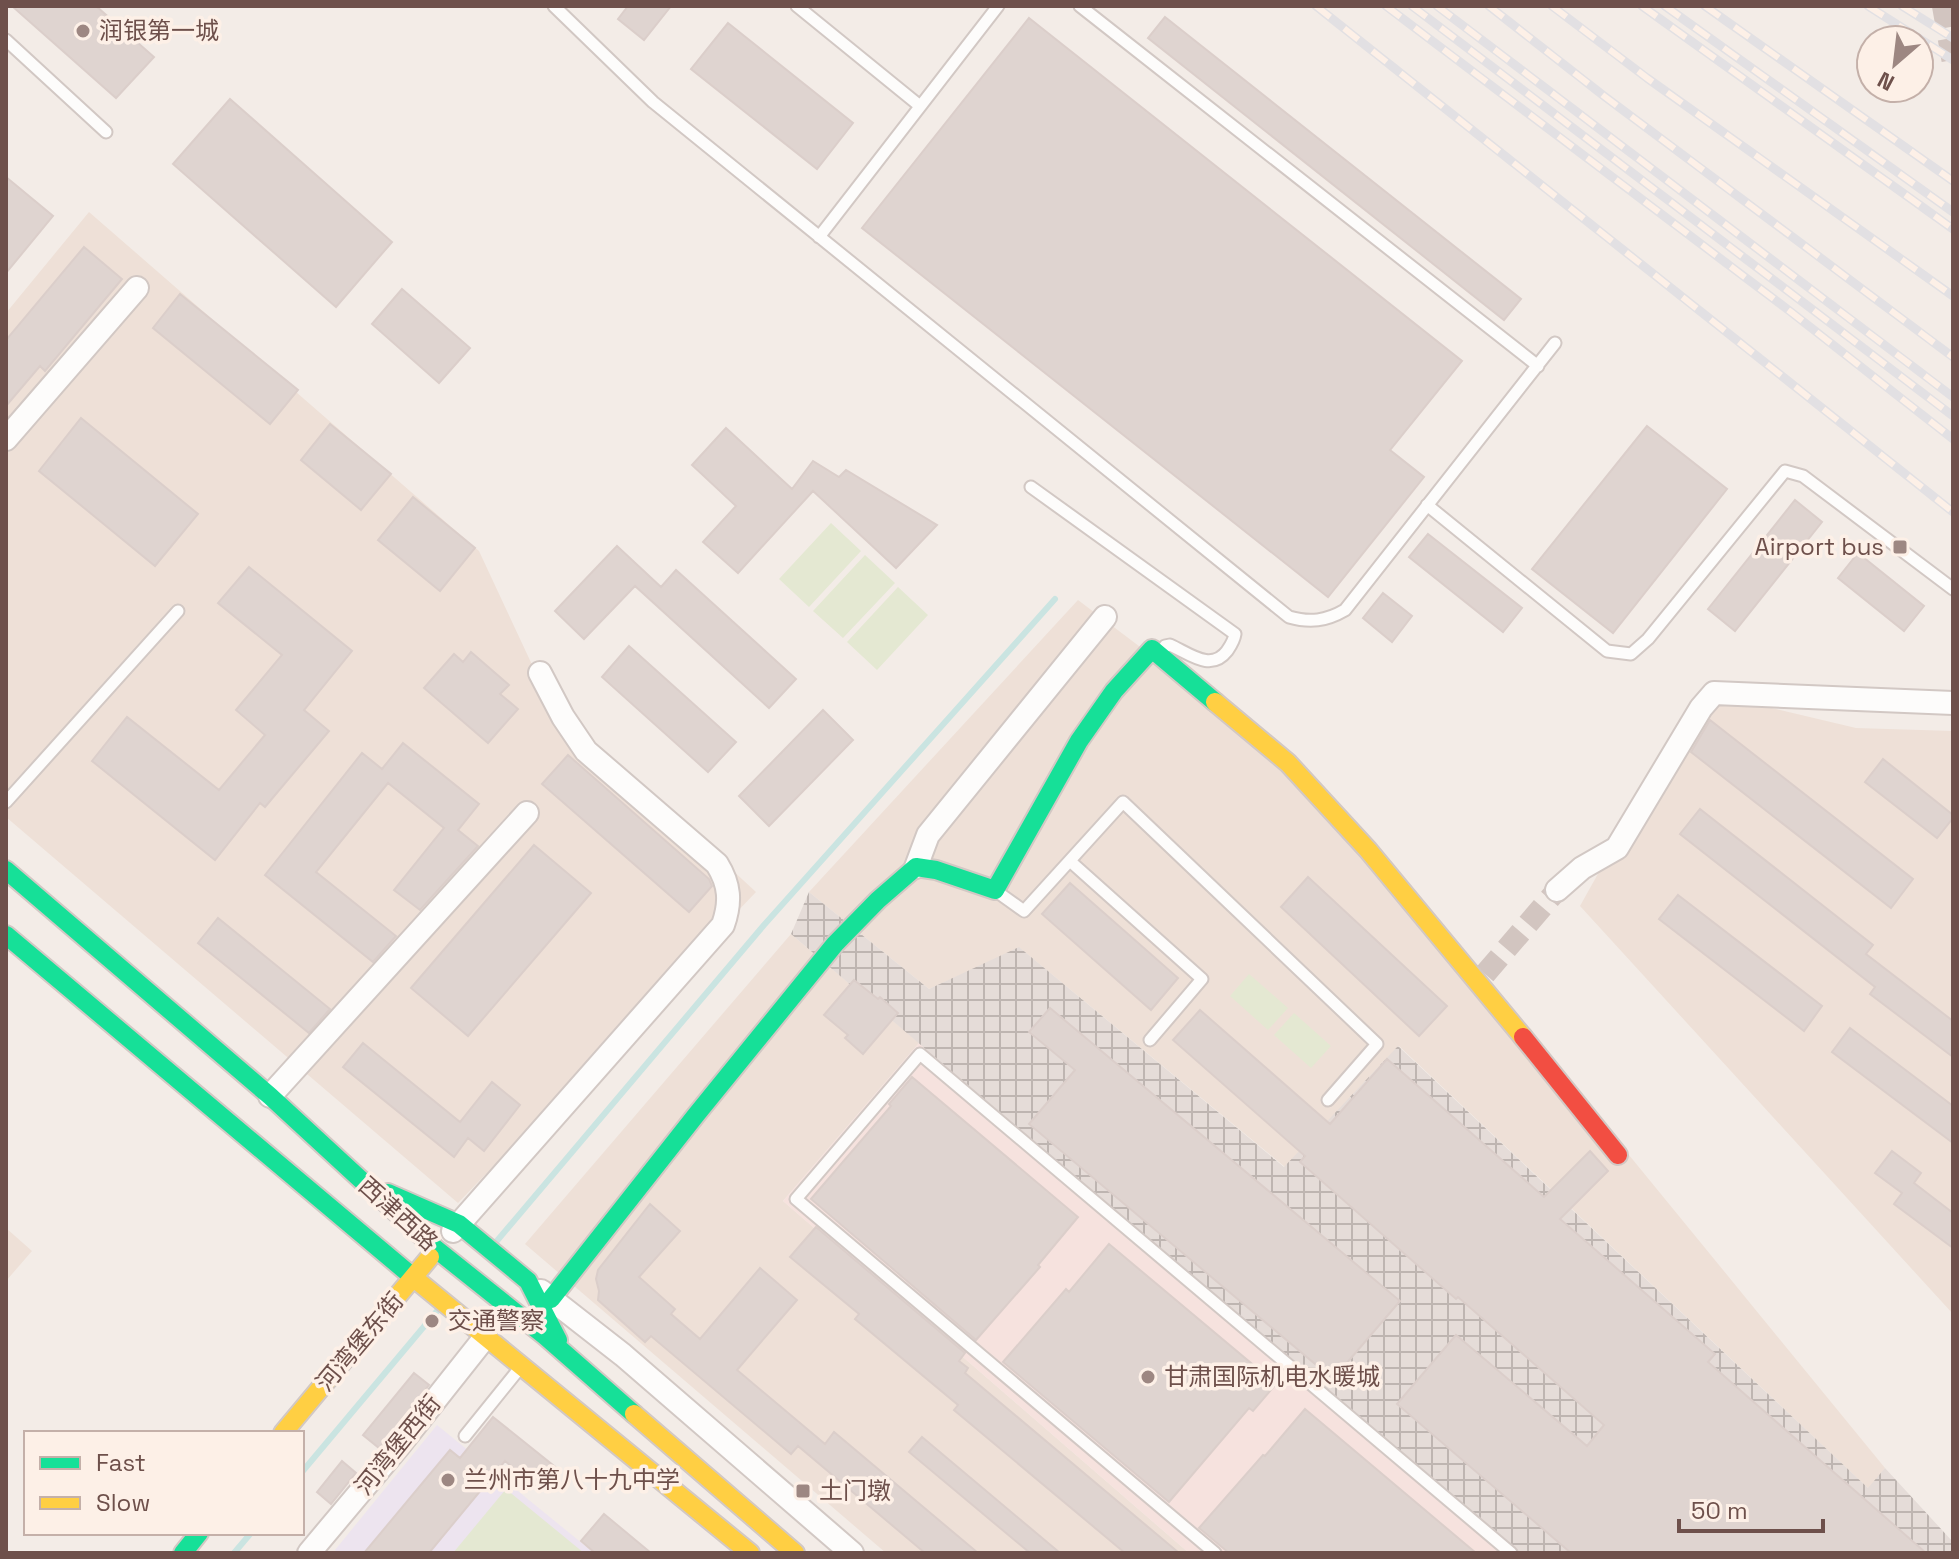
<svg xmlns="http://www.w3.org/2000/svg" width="1959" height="1559" viewBox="0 0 1959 1559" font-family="'Space Grotesk','Noto Sans SC',sans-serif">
	<defs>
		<pattern id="industrial-grid" width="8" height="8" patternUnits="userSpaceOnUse" patternTransform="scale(2)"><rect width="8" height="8" fill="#e5dcd8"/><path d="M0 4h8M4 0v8" fill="none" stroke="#beb5b1"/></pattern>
	</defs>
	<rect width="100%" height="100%" fill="#f3ece7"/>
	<path fill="#eee0d7" d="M89 212 479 551 549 701 756 892 458 1203 6 817V313Z
		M1078 600 1258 736 1584 1100 1885 1468 1869 1489 1399 1046 1285 1167 1020 948 929 989 809 892Z
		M1700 691 1856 728 1953 731V1314L1580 906Z
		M791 934 919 1043 783 1201 1189 1553H886L525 1244Z
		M6 1228 32 1251 6 1281Z"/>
	<path fill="#f6e2de" d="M919 1043 1515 1553H1189L783 1201Z"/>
	<path fill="url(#industrial-grid)" d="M809 892 929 989 1019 947 1284 1167 1398 1046 1868 1488 1885 1468 1953 1542V1553H1515L791 934Z"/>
	<path fill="#ede4ef" d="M437 1425 594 1553H338L335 1550Z"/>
	<path fill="#e4e8d2" d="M831 523 861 551 809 607 779 579Z
		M865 555 895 583 843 638 813 611Z
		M898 587 928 615 877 670 847 642Z
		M1249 974 1288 1008 1268 1030 1230 996Z
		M1294 1013 1331 1046 1311 1068 1274 1035Z
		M506 1489 584 1553H453Z"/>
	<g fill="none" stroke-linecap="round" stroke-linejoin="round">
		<path stroke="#cae4e1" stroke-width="6" d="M496 1242 764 925 1055 599
			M302 1472 437 1311
			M234 1553 251 1533"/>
	</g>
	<path fill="#dfd4d0" stroke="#dbceca" stroke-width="2" d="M12 6H96L154 57 116 98Z
		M628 6H671L644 40 618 19Z
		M1165 17 1521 299 1504 320 1148 38Z
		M1029 18 1462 361 1390 450 1424 477 1328 597 862 228Z
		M728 23 853 123 817 169 691 69Z
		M230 99 392 242 336 307 173 164Z
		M6 177 53 216 6 273Z
		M84 247 122 279 45 371 40 366 6 406V340Z
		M402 289 470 348 439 383 372 324Z
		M180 294 298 390 270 424 153 328Z
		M81 418 198 514 155 566 39 471Z
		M330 424 391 474 361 510 301 460Z
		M1647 426 1727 489 1613 633 1532 569Z
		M726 428 792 489 813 461 839 477 846 470 937 525 896 568 813 491 738 573 703 542 736 506 692 465Z
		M413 497 475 548 440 591 378 540Z
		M1795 500 1822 522 1735 631 1708 609Z
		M1428 534 1522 608 1503 632 1409 557Z
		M617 546 661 587 676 570 796 679 769 708 635 586 584 639 555 611Z
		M1858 553 1924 606 1904 631 1838 578Z
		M249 567 352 651 304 710 329 731 265 807 260 803 215 860 92 761 127 717 219 790 265 735 236 710 282 655 218 603Z
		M1383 593 1412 616 1392 642 1363 618Z
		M629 646 736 742 708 772 602 677Z
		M471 652 509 685 500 694 518 709 488 743 424 688 454 654 463 662Z
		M823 710 853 740 769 826 739 796Z
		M1710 720 1913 879 1891 908 1691 752Z
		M403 743 479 804 458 830 478 846 420 910 394 890 444 828 388 783 316 872 396 936 373 962 265 875 362 753 382 769Z
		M568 755 709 879 712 886 689 912 542 784Z
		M1883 759 1953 815V818L1937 838 1865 782Z
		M1700 809 1873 945 1866 954 1953 1021V1057L1870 994 1875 987 1680 834Z
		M534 845 591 893 468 1036 411 988Z
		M1308 877 1447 1006 1419 1036 1281 907Z
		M1070 883 1178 978 1151 1010 1042 914Z
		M1678 895 1822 1006 1804 1031 1659 919Z
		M218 918 330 1009 309 1033 198 943Z
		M854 980 878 999 880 997 898 1013 863 1054 845 1038 848 1035 824 1015Z
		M1050 1008 1400 1301 1333 1379 1029 1124 1075 1070 1029 1032Z
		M1200 1010 1330 1124 1387 1059 1544 1197 1590 1151 1608 1171 1560 1219 1715 1354 1708 1362 1926 1553H1571L1397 1404 1456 1335 1587 1446 1604 1425 1458 1297 1456 1299 1300 1162 1305 1156 1173 1040Z
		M1850 1028 1953 1106V1143L1832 1052Z
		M363 1043 460 1122 492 1082 520 1105 484 1151 468 1138 454 1157 343 1067Z
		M912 1077 1078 1217 1038 1265 1040 1267 976 1340 811 1199 891 1106 889 1104Z
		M1892 1151 1921 1173 1914 1183 1953 1213V1248L1894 1204 1902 1193 1875 1173Z
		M650 1204 680 1231 639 1277 675 1309 671 1314 700 1339 760 1268 797 1300 737 1370 825 1444 834 1432 978 1553H925L798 1446 791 1454 651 1336 645 1342 598 1300 599 1291 596 1279 598 1270Z
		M816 1227 965 1353 959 1361 968 1368 965 1373 1179 1553H1125L954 1410 958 1405 855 1319 859 1314 790 1257Z
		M1109 1244 1276 1384 1253 1411 1249 1408 1169 1502 1003 1362 1066 1289 1069 1292Z
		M414 1373 429 1385 379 1448 363 1435Z
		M1305 1409 1476 1553H1229L1199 1528 1263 1455 1265 1456Z
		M493 1417 559 1470 541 1491 505 1461 429 1553H364L450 1450 460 1458Z
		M922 1437 1060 1553H1030L909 1452Z
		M342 1461 356 1473 331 1504 317 1492Z
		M604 1514 651 1553H595L581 1541Z"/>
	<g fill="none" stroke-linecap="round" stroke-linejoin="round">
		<path stroke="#d2c5c0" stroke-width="22" stroke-dasharray="22 11" stroke-linecap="butt" d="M1943 6 1953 63
			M1485 974 1557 890"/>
		<g stroke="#d2c8c4" stroke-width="15">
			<path id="lane" d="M554 6 653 102 1289 617C1310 623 1326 621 1345 610L1555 343
				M797 6 920 106
				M1080 6 1538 366
				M6 40 106 132
				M819 237 998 6
				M1031 487 1235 634C1234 641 1231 645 1227 651 1211 672 1190 654 1170 645L1165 646
				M1427 505 1607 651 1631 654 1648 639 1785 471 1803 476 1953 589
				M6 802 178 611
				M1071 862 1202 979 1150 1040
				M996 891 1024 911 1123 802 1377 1044 1328 1100
				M465 1436 519 1369
				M1215 1553 796 1199 920 1054 1511 1553"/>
		</g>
		<g stroke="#d2c8c4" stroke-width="26">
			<path id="street" d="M6 439 137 288
				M916 867 928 835 1105 617
				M1557 890 1582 868 1617 848 1701 708 1714 693 1953 703
				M270 1096 527 813
				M453 1231 723 925C731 902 730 885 717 864L586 751 563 717 540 673
				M541 1291 623 1355 852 1553
				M309 1553 398 1447 486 1336"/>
		</g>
		<g stroke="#d2c8c4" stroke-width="22">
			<path id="fast" d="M6 870 270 1096 436 1249 545 1336 634 1414
				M6 935 414 1278
				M388 1193 459 1224 528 1281 558 1340
				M551 1299 696 1115 835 944 878 900 916 867 936 870 995 890 1079 741 1114 691 1152 649 1215 702
				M183 1553 199 1533"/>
		</g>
		<g stroke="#d2c8c4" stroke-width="22">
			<path id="slow" d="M1215 702 1288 763 1368 850 1523 1037
				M414 1278 750 1553
				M634 1414 795 1553
				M283 1433 430 1257"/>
		</g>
		<g stroke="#d2c8c4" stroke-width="22">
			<path id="jam" d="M1523 1037 1618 1155"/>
		</g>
		<use href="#lane" stroke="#fdfcfb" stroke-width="11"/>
		<use href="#street" stroke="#fdfcfb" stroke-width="22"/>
		<use href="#fast" stroke="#16e098" stroke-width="18"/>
		<use href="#slow" stroke="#ffcf43" stroke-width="18"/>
		<use href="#jam" stroke="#f24e42" stroke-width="18"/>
		<g stroke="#e2e0e3" stroke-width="9">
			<path id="rail" d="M1316 6 1953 512
				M1386 6 1791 312 1953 439
				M1412 6 1953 416
				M1437 6 1953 397
				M1489 6 1604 96 1953 357
				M1552 6 1647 78 1953 296
				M1642 6 1953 229
				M1665 6 1953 212
				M1705 6 1953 181
				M1868 6 1953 60
				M1902 6 1953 38"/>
		</g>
		<use href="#rail" stroke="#fdf0e7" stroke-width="6" stroke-dasharray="18" stroke-linecap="butt"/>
	</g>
	<g fill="#9d8782" stroke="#fdf0e7" stroke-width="3">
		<circle cx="83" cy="31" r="8"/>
		<rect x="1892" y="539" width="16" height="16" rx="4"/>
		<circle cx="432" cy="1321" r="8"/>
		<circle cx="1148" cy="1377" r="8"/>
		<circle cx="448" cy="1480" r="8"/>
		<rect x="795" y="1483" width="16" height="16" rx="4"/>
	</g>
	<g text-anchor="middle" stroke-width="7" stroke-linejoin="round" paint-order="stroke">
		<g font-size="24" fill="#6e504b" stroke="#fdf0e7" text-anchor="start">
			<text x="99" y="39">润银第一城</text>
			<text x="1884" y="555" text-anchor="end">Airport bus</text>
			<text x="448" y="1329">交通警察</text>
			<text x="1164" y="1385">甘肃国际机电水暖城</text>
			<text x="464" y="1488">兰州市第八十九中学</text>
			<text x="819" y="1499">土门墩</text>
		</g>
		<g font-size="24" fill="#6e504b" stroke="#fdf0e7">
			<text transform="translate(398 1214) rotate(42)" y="8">西津西路</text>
			<text transform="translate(360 1342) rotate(-50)" y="8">河湾堡东街</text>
			<text transform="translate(398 1445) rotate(-51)" y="8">河湾堡西街</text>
		</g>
	</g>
	<rect width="1959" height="1559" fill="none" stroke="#6e504b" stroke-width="16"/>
	<rect x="24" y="1431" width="280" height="104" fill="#fdf0e7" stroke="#c4b0a9" stroke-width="2"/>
	<rect x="40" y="1457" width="40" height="12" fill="#16e098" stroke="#c4b0a9" stroke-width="2"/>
	<text x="96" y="1471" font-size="24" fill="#6e504b">Fast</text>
	<rect x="40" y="1497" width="40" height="12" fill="#ffcf43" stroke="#c4b0a9" stroke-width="2"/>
	<text x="96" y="1511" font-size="24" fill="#6e504b">Slow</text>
	<g transform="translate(1895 64) rotate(208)"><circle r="38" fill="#fdf0e7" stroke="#c4b0a9" stroke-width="2"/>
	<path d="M0-6L14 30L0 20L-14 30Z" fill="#9d8782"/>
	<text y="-12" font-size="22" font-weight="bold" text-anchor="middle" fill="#6e504b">N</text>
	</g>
	<path d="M1679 1519v12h144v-12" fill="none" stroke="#6e504b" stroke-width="4"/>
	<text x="1691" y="1519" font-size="24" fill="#6e504b" stroke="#fdf0e7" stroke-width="6" paint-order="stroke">50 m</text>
</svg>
